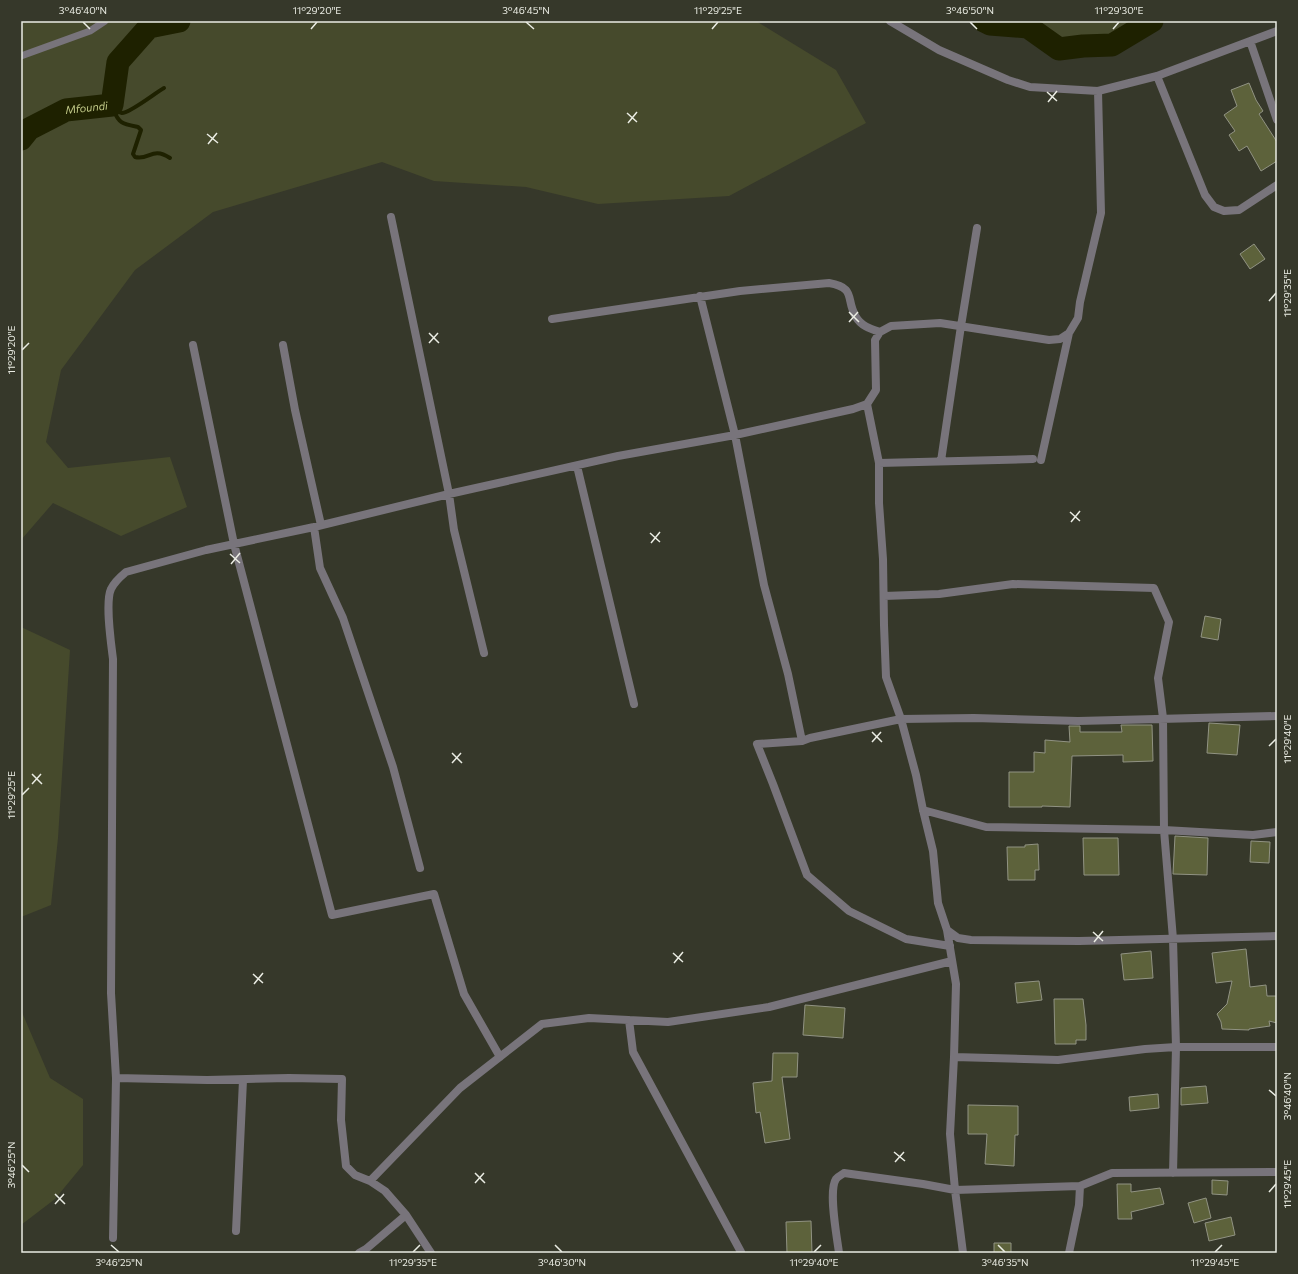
<svg xmlns="http://www.w3.org/2000/svg" width="1298" height="1274" viewBox="0 0 1298 1274" font-family="Commissioner,sans-serif">
	<rect width="100%" height="100%" fill="#36382a"/>
	<path fill="#464a2c" d="M21 21H756L836 70 866 123 729 196 598 204 526 187 434 181 382 162 213 212 135 270 61 370 46 442 68 468 170 457 187 507 121 536 53 503 21 540Z
		M984 21H1152L1112 45 1083 46 1059 49 1028 27 990 24Z
		M21 627 70 650 58 838 51 905 21 917Z
		M21 1010 50 1078 83 1099V1165L55 1199 21 1225Z"/>
	<g fill="none" stroke-linecap="round" stroke-linejoin="round">
		<path stroke="#1e2100" stroke-width="4" d="M164 88C155 93 130 113 122 113 118 112 115 110 113 109 119 124 123 124 138 127L141 130 133 154 135 157C149 161 152 146 170 158"/>
		<g stroke="#1e2100" stroke-width="23">
			<path d="M984 21 990 24 1028 27 1059 49 1083 46 1112 45 1152 21"/>
			<path id="s1" d="M21 139 29 129 66 110 112 105 118 62 149 27 179 21"/>
		</g>
	</g>
	<path fill="#5d623b" stroke="#919383" d="M1249 83 1256 100 1263 111 1259 114 1277 142V161L1261 171 1247 146 1239 151 1229 135 1235 131 1224 115 1237 106 1231 90Z
		M1254 244 1265 259 1250 269 1240 254Z
		M1205 616 1221 619 1218 640 1201 637Z
		M1209 723 1240 725 1237 755 1207 753Z
		M1121 725H1152L1153 761 1123 762V755L1072 756 1070 807 1042 806V807H1009V772H1034V752L1045 753V740L1070 742 1069 726H1080V732H1122Z
		M1175 836 1208 838 1207 875 1173 874Z
		M1083 838H1118L1119 875H1084Z
		M1251 841 1270 842 1269 863 1250 862Z
		M1038 844 1039 870H1035V880H1008L1007 847H1025V845Z
		M1246 949 1250 987 1266 985 1267 996H1277V1023L1269 1021 1270 1026 1249 1029V1030L1222 1029 1221 1022 1217 1014 1227 1004 1232 981 1216 983 1212 953Z
		M1151 951 1153 978 1124 980 1121 954Z
		M1039 981 1042 1000 1017 1003 1015 983Z
		M1054 999H1083L1086 1025V1040H1076V1044H1055Z
		M805 1005 845 1008 843 1038 803 1035Z
		M773 1053H798L797 1077H782L790 1139 765 1143 760 1112 756 1113 753 1083 772 1081Z
		M1206 1086 1208 1103 1181 1105V1088Z
		M1158 1094 1159 1108 1130 1111 1129 1097Z
		M968 1105 1018 1106V1135H1015L1014 1166 985 1164 987 1134H968Z
		M1212 1180 1228 1181 1227 1195 1212 1194Z
		M1117 1184H1131V1192L1160 1188 1164 1204 1131 1212 1132 1219H1118Z
		M1206 1198 1211 1218 1194 1223 1188 1203Z
		M1231 1217 1235 1235 1209 1241 1205 1223Z
		M811 1221 812 1253H787L786 1222Z
		M994 1243H1011V1253H994Z"/>
	<g fill="none" stroke-linecap="round" stroke-linejoin="round">
		<path stroke="#78747b" stroke-width="7" d="M21 56 90 31 105 21"/>
		<path stroke="#78747b" stroke-width="8" d="M890 21 939 50 1008 80 1030 87 1098 91
			M1250 41 1277 120
			M1157 76 1205 195 1214 207 1224 211 1239 210 1277 185
			M391 217 449 494 454 530 484 653
			M700 296 735 435 764 585 788 674 802 741
			M552 319 740 291 829 283C857 288 845 299 856 317 861 326 871 329 880 332
			M193 345 234 544 332 915 434 894 464 994 500 1057
			M283 345 295 410 321 525
			M867 404 879 463V503L883 559 884 625 886 677 901 719 916 775 923 810 933 851 938 903 947 930 958 938 971 940 1079 941 1277 936
			M1041 460 1069 333 1078 318 1080 302 1101 213 1098 91 1157 76 1277 31
			M941 461 961 326 977 228
			M879 463 1033 459
			M577 466 634 704
			M314 527 320 568 343 618 393 767 420 868
			M884 596 939 594 1013 584 1154 588 1169 622 1158 678 1163 718 1164 830 1173 939 1176 1047 1173 1173
			M923 810 986 827 1164 830 1253 835 1277 832
			M947 930 956 984 954 1057 950 1134 955 1190 963 1253
			M950 946 906 939 849 911 807 875 773 784 757 744 802 741 810 738 901 719 974 718 1078 721 1277 716
			M629 1020 633 1052 741 1252
			M954 1057 1058 1060 1145 1049 1176 1047H1277
			M116 1078 207 1080 289 1078 342 1079 341 1120 346 1166 355 1175 370 1181 385 1191 406 1215 431 1253
			M370 1181 460 1088 542 1024 589 1018 668 1022 769 1007 952 961
			M236 1231 243 1080
			M113 1238 116 1078 111 993 113 659C111 643 105 602 111 589 115 581 120 577 126 572L206 550 314 527 449 494 618 456 735 435 853 409 867 404 876 390 875 340 880 332 891 326 940 323 1049 340 1060 339 1069 333
			M359 1253 366 1249 406 1215
			M839 1253C837 1237 828 1191 836 1179 838 1176 842 1175 844 1173L923 1184 955 1190 1080 1186 1112 1173 1277 1172
			M1069 1253 1079 1205 1080 1186"/>
	</g>
	<path fill="none" stroke="#eaece3" stroke-width="1.5" d="M83 22 90 29M526 22 534 29M970 22 977 29M311 29 317 22M712 29 718 22M1113 29 1119 22M1047 92 1057 101M1048 102 1057 91M627 113 637 122M628 123 637 112M207 134 218 143M208 144 217 133M1269 301 1276 293M849 312 859 322M849 322 858 312M429 333 439 343M429 343 438 333M22 350 29 343M1070 512 1080 521M1071 522 1080 511M650 533 660 542M651 543 660 532M230 554 240 563M231 564 240 553M872 732 882 742M872 742 881 732M1269 746 1276 739M452 753 462 763M452 763 461 753M32 774 42 784M32 784 41 774M22 795 29 788M1093 932 1103 941M1094 942 1103 931M673 953 683 962M674 963 683 952M253 974 263 983M254 984 263 973M1269 1090 1276 1096M894 1152 905 1161M895 1162 904 1152M22 1165 29 1172M475 1173 485 1183M475 1183 484 1173M1269 1192 1276 1184M55 1194 65 1204M55 1204 64 1194M111 1245 119 1252M555 1245 562 1252M998 1245 1005 1252M413 1252 420 1245M814 1252 821 1245M1215 1252 1222 1245"/>
	<g text-anchor="middle" stroke-width="4" stroke-linejoin="round" paint-order="stroke">
		<g font-size="11" font-style="italic" fill="#c3cb89" stroke="#36382a">
			<text dy="4" stroke="none"><textPath href="#s1" startOffset="75">Mfoundi</textPath></text>
		</g>
	</g>
	<rect width="1298" height="1274" fill="none" stroke="#36382a" stroke-width="44"/>
	<rect x="22" y="22" width="1254" height="1230" fill="none" stroke="#eaece3" stroke-width="1.5"/>
	<g font-size="10" text-anchor="middle" fill="#eaece3">
		<text x="83" y="14">3°46'40"N</text>
		<text x="317" y="14">11°29'20"E</text>
		<text x="526" y="14">3°46'45"N</text>
		<text x="718" y="14">11°29'25"E</text>
		<text x="970" y="14">3°46'50"N</text>
		<text x="1119" y="14">11°29'30"E</text>
		<text transform="translate(1287 293) rotate(-90)" y="4">11°29'35"E</text>
		<text transform="translate(11 350) rotate(-90)" y="4">11°29'20"E</text>
		<text transform="translate(1287 739) rotate(-90)" y="4">11°29'40"E</text>
		<text transform="translate(11 795) rotate(-90)" y="4">11°29'25"E</text>
		<text transform="translate(1287 1096) rotate(-90)" y="4">3°46'40"N</text>
		<text transform="translate(11 1165) rotate(-90)" y="4">3°46'25"N</text>
		<text transform="translate(1287 1184) rotate(-90)" y="4">11°29'45"E</text>
		<text x="119" y="1266">3°46'25"N</text>
		<text x="413" y="1266">11°29'35"E</text>
		<text x="562" y="1266">3°46'30"N</text>
		<text x="814" y="1266">11°29'40"E</text>
		<text x="1005" y="1266">3°46'35"N</text>
		<text x="1215" y="1266">11°29'45"E</text>
	</g>
</svg>
